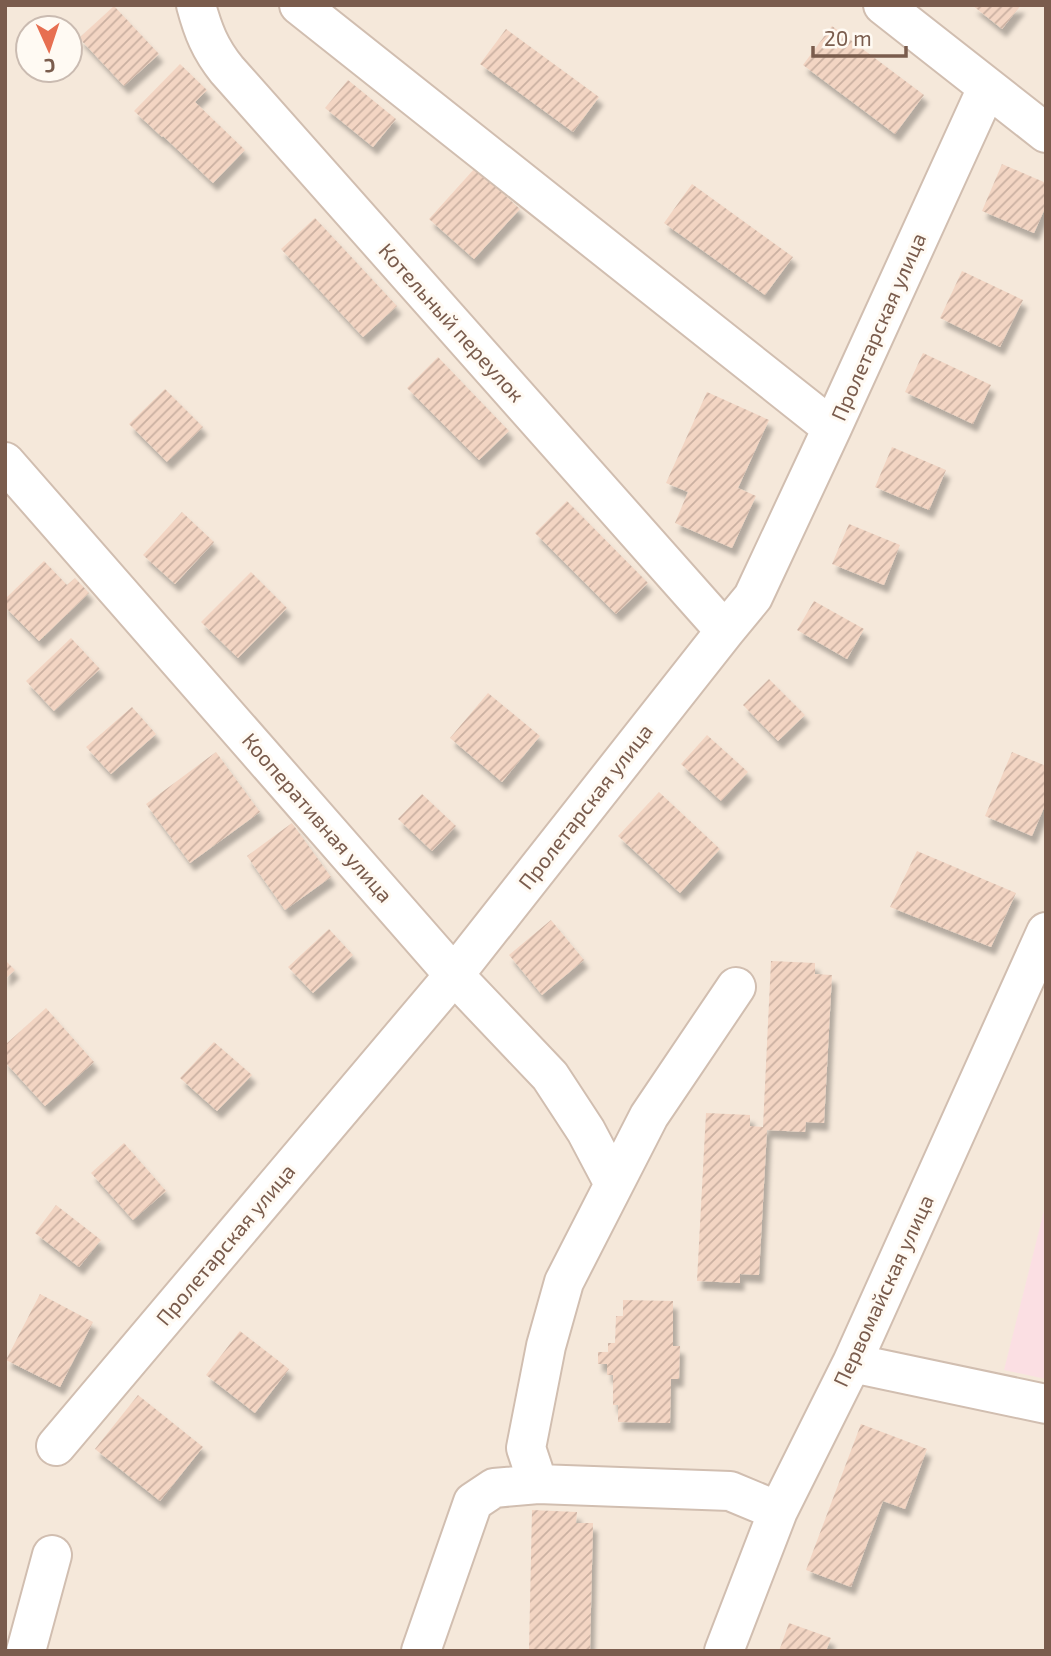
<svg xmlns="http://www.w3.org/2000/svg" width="1051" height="1656" viewBox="0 0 1051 1656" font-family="'Exo 2',sans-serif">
	<defs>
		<pattern id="building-hatch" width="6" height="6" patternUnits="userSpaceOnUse" patternTransform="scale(1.75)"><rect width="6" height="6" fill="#f3d5c3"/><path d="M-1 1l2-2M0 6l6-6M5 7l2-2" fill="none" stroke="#cab0a1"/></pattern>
		<filter id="shadow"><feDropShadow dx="4.5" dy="8" stdDeviation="2" flood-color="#0004"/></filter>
	</defs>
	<rect width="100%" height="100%" fill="#fdf6ec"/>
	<path fill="#f5e8da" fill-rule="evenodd" d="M5 5H1046V1651H5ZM28 28H70V70H28Z"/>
	<path fill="#fbdfe3" d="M1046 1203V1379L1004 1370Z"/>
	<path fill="url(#building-hatch)" filter="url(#shadow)" d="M972 5H1021L1002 29Z
		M114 6 159 54 124 86 79 38Z
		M832 26 924 95 895 134 803 65Z
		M506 29 599 97 573 132 480 64Z
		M180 64 207 90 195 102 245 150 213 183 163 136 162 137 134 111Z
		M348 80 396 119 373 147 325 108Z
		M1002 164 1046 183V206L1034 233 982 211Z
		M475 168 520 209 474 259 429 219Z
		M692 184 793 257 765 295 664 223Z
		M315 218 397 306 363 337 281 249Z
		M962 271 1023 300 1000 347 940 318Z
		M923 353 991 385 973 424 905 392Z
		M438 357 509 431 479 460 407 388Z
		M165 389 203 427 167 462 129 424Z
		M707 392 769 420 738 488 756 496 732 548 675 523 688 492 666 483Z
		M892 447 946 470 929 510 875 487Z
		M567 501 648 583 616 614 535 533Z
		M182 512 214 542 175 584 143 555Z
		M849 524 900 545 884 585 832 564Z
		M44 561 67 585 75 578 89 593 39 641 5 607V599Z
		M251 572 287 608 238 658 201 622Z
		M814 601 864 629 847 659 797 630Z
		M71 638 100 669 54 711 26 681Z
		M769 679 805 715 778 741 743 705Z
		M488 693 540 736 502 782 450 738Z
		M132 707 156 734 111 774 86 747Z
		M707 735 748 772 721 801 681 764Z
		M216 752 260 812 190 863 146 804Z
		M1012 752 1046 766V803L1032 836 985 816Z
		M659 792 720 849 680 893 618 836Z
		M422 794 456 826 432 851 398 819Z
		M292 823 331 877 285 910 247 856Z
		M917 851 1016 893 991 947 890 907Z
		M551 920 584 960 542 995 509 955Z
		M329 929 353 955 313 993 288 967Z
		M5 960 15 970 5 979Z
		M771 961 815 963V974L832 975 824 1123 806 1122 805 1132 767 1130 759 1275 740 1274V1283L697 1281 706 1113 750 1115V1126L763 1127Z
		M46 1008 94 1062 45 1106 5 1062V1045Z
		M214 1042 252 1075 217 1111 180 1078Z
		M124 1143 166 1191 133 1220 91 1173Z
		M56 1205 101 1240 79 1267 35 1233Z
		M40 1294 93 1322 60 1387 6 1360Z
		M623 1300 673 1301V1346H680L679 1379H671L670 1423 618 1422V1405H613V1375H607V1364H598V1352H608V1343H615L616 1316H623Z
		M240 1331 289 1369 255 1413 206 1375Z
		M138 1395 203 1447 160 1501 95 1449Z
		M861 1424 927 1449 905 1509 883 1501 851 1587 806 1570Z
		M532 1510 577 1512 576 1523H593L590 1651H529Z
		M789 1623 831 1638 826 1651H779Z"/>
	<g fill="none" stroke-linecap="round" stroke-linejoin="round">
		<g stroke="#d1beb0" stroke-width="42">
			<path id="minor" d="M196 5C203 31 210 49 227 70L725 631
				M299 5 832 428
				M883 5 1046 133
				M5 462 454 975 550 1076 586 1131 614 1184
				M852 1363 1046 1404
				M56 1446 454 975 725 631 753 597 832 428 987 88
				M538 1484 526 1448 546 1346 564 1282 649 1116 736 987
				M26 1651 52 1555
				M421 1651 473 1502 494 1488 538 1484 730 1491 778 1511
				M724 1651 778 1511 852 1363 1046 932"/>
		</g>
		<use href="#minor" stroke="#fff" stroke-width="38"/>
	</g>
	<g text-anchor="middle" stroke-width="6" stroke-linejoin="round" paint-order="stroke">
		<g font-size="21" fill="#7a5c4d" stroke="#fffaf3">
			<text transform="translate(451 323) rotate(48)" y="7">Котельный переулок</text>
			<text transform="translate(879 327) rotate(-66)" y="7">Пролетарская улица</text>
			<text transform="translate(586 807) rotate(-52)" y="7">Пролетарская улица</text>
			<text transform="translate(317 818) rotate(49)" y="7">Кооперативная улица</text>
			<text transform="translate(226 1245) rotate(-50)" y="7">Пролетарская улица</text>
			<text transform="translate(884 1291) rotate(-65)" y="7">Первомайская улица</text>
		</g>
	</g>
	<rect width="1051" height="1656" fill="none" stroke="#7a5c4d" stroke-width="14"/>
	<g transform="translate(49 49) rotate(177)"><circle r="33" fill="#fffaf3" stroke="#cabbb1" stroke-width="2"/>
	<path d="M0-5L12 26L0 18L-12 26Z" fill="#e76f51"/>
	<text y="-10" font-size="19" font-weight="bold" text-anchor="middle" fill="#7a5c4d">С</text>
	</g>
	<path d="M813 46v10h93v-10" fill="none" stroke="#7a5c4d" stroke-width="3.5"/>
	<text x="824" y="46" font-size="21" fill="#7a5c4d" stroke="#fffaf3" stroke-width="5" paint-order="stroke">20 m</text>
</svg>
